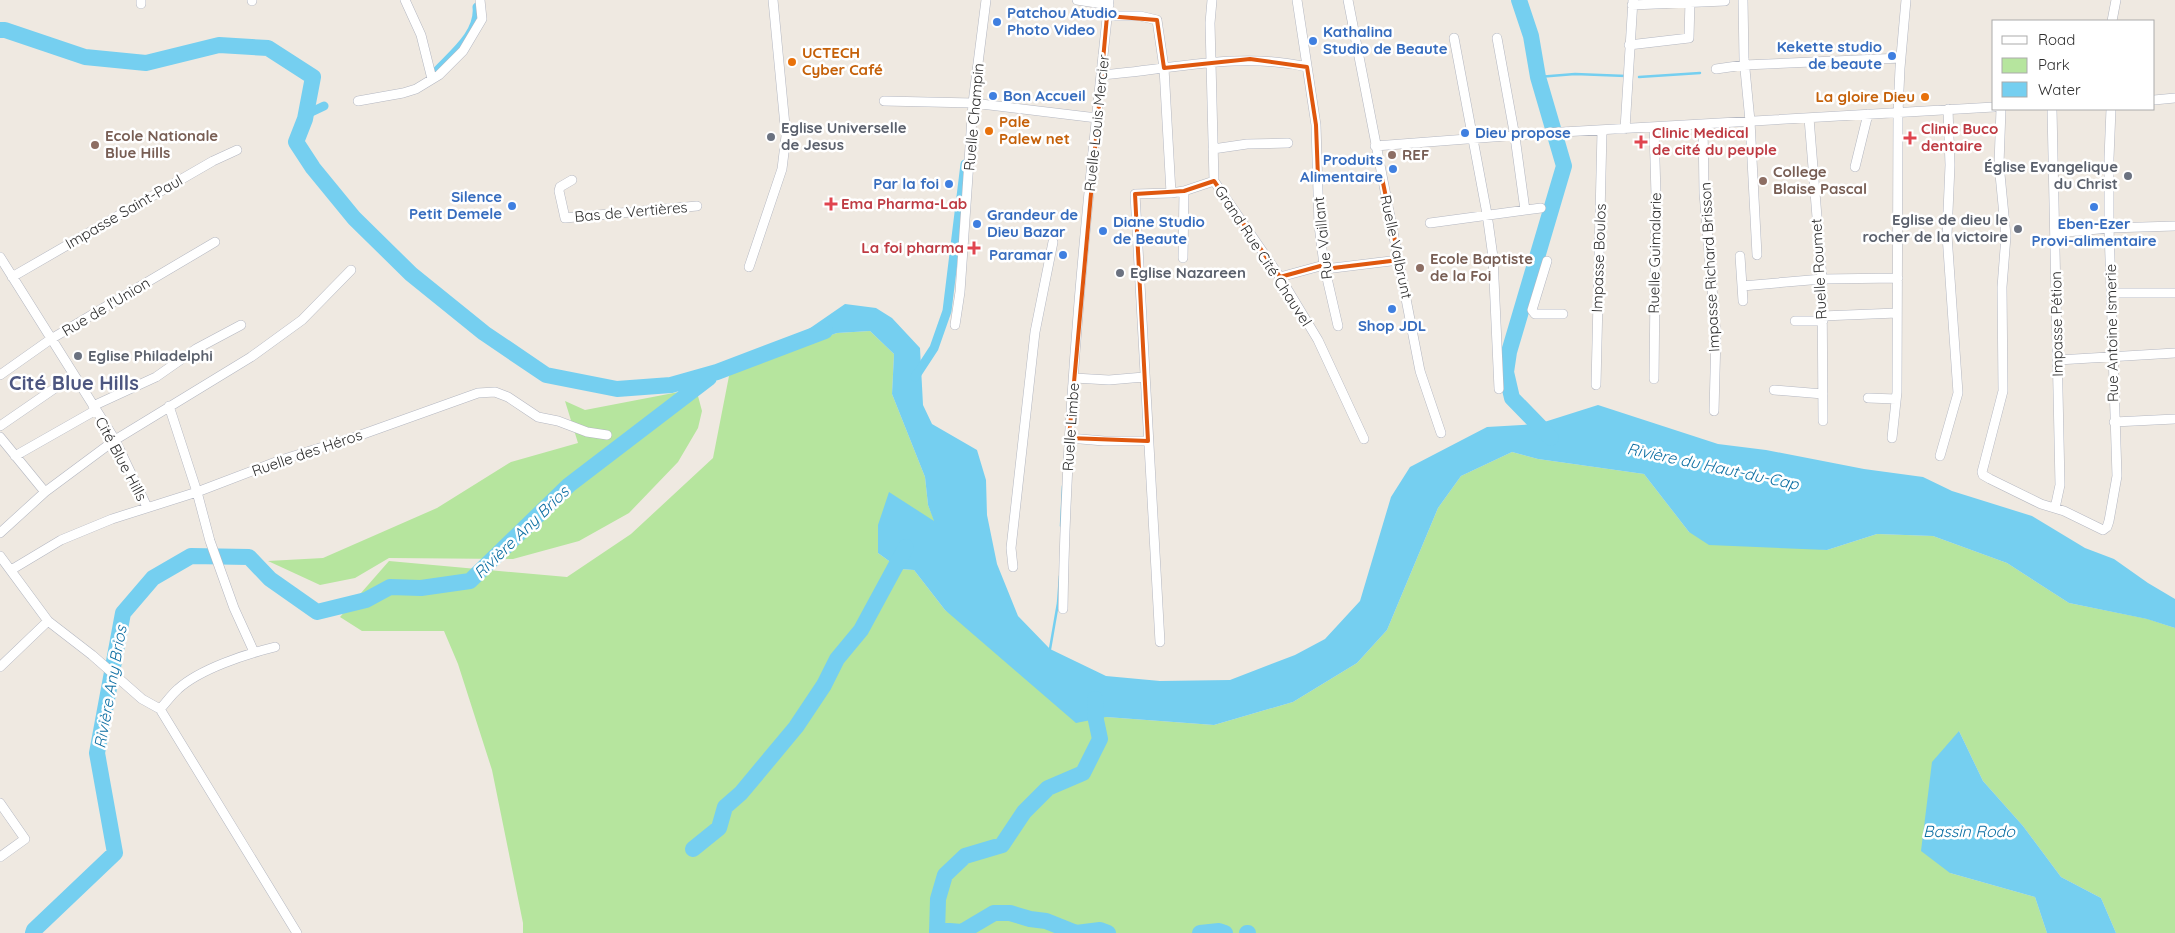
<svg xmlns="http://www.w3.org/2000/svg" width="2175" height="933" viewBox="0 0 2175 933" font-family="Quicksand,sans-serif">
	<rect width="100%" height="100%" fill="#efe9e1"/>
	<path fill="#b6e59e" d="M870 331 894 354 892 394 925 477 928 505 935 522 878 553 900 569 914 570 945 610 1106 717 1214 725 1293 702 1357 663 1387 630 1438 508 1461 476 1512 452 1538 459 1644 474 1689 532 1827 550 1877 534 1933 536 2007 563 2069 603 2148 619 2175 628V933H2116L2101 898 2061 877 2023 826 1983 781 1959 731 1950 873 2035 897 2047 933H523V923L492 770 458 664 444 631H362L340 617 389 561 567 577 631 534 713 458 729 376 742 364 837 333Z
		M689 390 698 396 702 411 698 428 678 462 629 513 579 541 513 559 389 558 355 578 320 585 268 561 323 558 437 508 511 462 578 443 565 401 585 410Z"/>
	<path fill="#75cff0" d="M845 304 876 308 892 318 920 348 923 405 932 424 977 450 986 480 987 515 997 564 1018 616 1050 649 1106 676 1160 681 1230 680 1295 655 1325 639 1360 601 1391 497 1410 467 1487 427 1538 424 1598 405 1718 444 1766 450 1864 469 1923 477 1952 491 2032 516 2085 548 2114 559 2148 583 2175 599V628L2147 619 2069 603 2007 563 1933 536 1877 534 1827 550 1709 545 1689 532 1644 474 1538 459 1512 452 1461 476 1438 508 1387 630 1357 663 1293 702 1214 725 1106 717 1076 723 945 610 914 570 900 569 878 553V525L889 492 934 521 928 505 925 477 892 394 894 354 870 331 837 333 808 343 803 333Z
		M1959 731 1983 781 2023 826 2061 877 2101 898 2116 933H2047L2035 897 1950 873 1921 851 1932 762Z"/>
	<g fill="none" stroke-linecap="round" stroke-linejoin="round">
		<path stroke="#75cff0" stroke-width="2.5" d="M1538 77 1575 74 1626 76
			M1639 77 1700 73
			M1061 526 1063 486
			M1050 649 1058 603 1060 576"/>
		<path stroke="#75cff0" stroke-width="9" d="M434 74C451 55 480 34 477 7
			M305 115 324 106
			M915 377 934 348 947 311 965 164"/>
		<path stroke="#75cff0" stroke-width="16" d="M1519 0 1531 36 1538 77 1564 166 1509 352 1506 372 1512 398 1551 438
			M0 30H5L85 57 146 63 219 45 268 48 313 77 305 119 296 142 313 168 354 218 411 274 484 333 546 375 617 389 671 385 717 372 825 331
			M693 849 719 828 725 807 741 793 796 727 824 685 837 659 861 630 906 547
			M937 930 962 932 994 913H1010L1030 919 1046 921 1076 933 1100 930 1108 933
			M33 933 34 930 115 853 97 753 123 613 153 578 191 556 249 557 270 579 317 612 366 600 390 587 421 588 470 581 569 485 709 378
			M937 933 938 899 945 875 965 856 1002 845 1024 812 1048 788 1083 773 1100 739 1096 720 1095 699
			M1200 933 1219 931 1225 933
			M1247 933H1248"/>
		<g stroke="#b4b7c1" stroke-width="10">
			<path id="street" d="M141 0V4
				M252 0V1
				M405 0 421 35 432 79
				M1077 0 1109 5
				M1212 0 1210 23 1214 181 1280 277 1318 340 1364 439
				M1297 0 1316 125 1319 225 1324 265 1338 326
				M1348 0 1420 371 1441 433
				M1743 0 1744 59 1750 121 1757 255
				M1632 5 1725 1
				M1107 16H1140L1157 20 1164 68 1171 193 1135 194 1160 642
				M2112 21 2116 0
				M1454 38 1487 214 1493 257 1499 389
				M1497 38 1515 137 1525 210
				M1629 45 1689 38 1690 0
				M1716 69 1744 65 1901 58
				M1101 75C1171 70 1238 51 1307 67
				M2154 100 2175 98
				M358 101 403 93 416 89 439 75 463 51 482 19 480 0
				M884 101 973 103 1097 118
				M2001 109 1999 164 2006 236 2002 287 2003 391 1982 472 1983 475 1990 479 2041 504 2064 511 2103 530 2107 527 2109 521 2117 476 2109 228V158L2111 109
				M2052 109 2060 485 2055 508
				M1809 118 1822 279 1823 421
				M1703 124 1704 193 1716 335 1714 411
				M1625 129 1633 0
				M1375 146 1545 133 1994 107
				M1213 149 1247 144 1288 143
				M1855 167 1868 114
				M1318 178H1382
				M572 180 560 187 559 191 565 218 697 206
				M1184 191 1214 181
				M1171 193 1184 191 1183 258
				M1430 223 1541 208
				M2056 233 2109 228 2175 226
				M1740 256 1743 301
				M0 257 115 440 147 507
				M1547 261 1532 310 1535 314H1563
				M749 267 782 169 786 136 773 0
				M1325 269 1399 260
				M12 277 213 161 237 150
				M1280 277 1324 265
				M1742 286 1822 279 1898 278
				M2111 293H2175
				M1822 316 1897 313
				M1795 321H1823
				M955 325 960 292 973 103 986 0
				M2058 360 2175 353
				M0 375 51 339 215 242
				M1074 378 1109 380 1144 377
				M1654 379 1656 195 1654 127
				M1596 385 1602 131
				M1774 390 1823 394
				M1868 398 1896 399
				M93 406 156 377 196 349 241 325
				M169 406 197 492 210 541 234 608 254 652
				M2114 422 2175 419
				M0 426 74 375
				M0 437 45 492
				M1069 438 1104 441H1148
				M1892 438 1897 392 1898 112 1900 68 1906 0
				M15 456 96 410
				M1940 456 1958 393 1947 235 1950 165 1948 109
				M0 533 45 492 115 440 251 357 302 320 351 270
				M0 556 48 621 92 655 142 699 160 709 297 933
				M1013 567 1011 548 1035 332 1053 242
				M11 570 61 540 112 519 197 492 281 460 355 437 478 393 495 392 508 397 538 417 558 421 587 432 607 435
				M1063 609C1066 405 1087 202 1109 0
				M0 667 48 621
				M160 709C166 703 171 695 178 689 200 669 246 654 275 647
				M0 803 25 839 0 857"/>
		</g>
		<use href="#street" stroke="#fff" stroke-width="9"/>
	</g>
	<path fill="none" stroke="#df570e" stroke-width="4" stroke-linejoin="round" d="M1107 16 1157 20 1164 68 1250 59 1307 67 1316 125 1318 178H1382L1399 260 1325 269 1324 265 1280 277 1214 181 1184 191 1135 194 1148 441 1069 438Z"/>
	<g fill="#3f7fe0" stroke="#fff" stroke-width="2">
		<circle cx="997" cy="22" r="5"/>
		<circle cx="1313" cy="41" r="5"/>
		<circle cx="1892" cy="56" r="5"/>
		<circle cx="993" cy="96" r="5"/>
		<circle cx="1465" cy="133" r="5"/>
		<circle cx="1393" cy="169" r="5"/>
		<circle cx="949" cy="184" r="5"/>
		<circle cx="512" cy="206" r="5"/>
		<circle cx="2094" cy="207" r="5"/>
		<circle cx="977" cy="224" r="5"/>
		<circle cx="1103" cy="231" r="5"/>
		<circle cx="1063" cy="255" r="5"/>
		<circle cx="1392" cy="309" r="5"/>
	</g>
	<g fill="#e8710a" stroke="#fff" stroke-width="2">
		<circle cx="792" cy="62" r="5"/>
		<circle cx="1925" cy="97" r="5"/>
		<circle cx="989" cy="131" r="5"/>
	</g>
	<g fill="#6b7280" stroke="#fff" stroke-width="2">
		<circle cx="771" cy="137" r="5"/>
		<circle cx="2128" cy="176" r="5"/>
		<circle cx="2018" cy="229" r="5"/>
		<circle cx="1120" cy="273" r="5"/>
		<circle cx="78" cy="356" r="5"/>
	</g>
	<g fill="#e0444e" stroke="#fff" stroke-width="2">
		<path d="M1907.5 130.5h5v5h5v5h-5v5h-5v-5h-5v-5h5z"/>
		<path d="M1638.5 134.5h5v5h5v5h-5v5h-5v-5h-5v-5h5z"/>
		<path d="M828.5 196.5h5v5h5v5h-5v5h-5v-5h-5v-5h5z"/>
		<path d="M971.5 240.5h5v5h5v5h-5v5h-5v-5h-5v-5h5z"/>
	</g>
	<g fill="#8d6e63" stroke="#fff" stroke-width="2">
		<circle cx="95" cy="145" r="5"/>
		<circle cx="1392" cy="155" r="5"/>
		<circle cx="1763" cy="181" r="5"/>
		<circle cx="1420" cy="268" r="5"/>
	</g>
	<g text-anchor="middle" stroke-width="5" stroke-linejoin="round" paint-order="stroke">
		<g font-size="15" font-weight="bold" fill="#366cbe" stroke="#fff" text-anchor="start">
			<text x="1007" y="18">Patchou Atudio<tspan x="1007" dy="17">Photo Video</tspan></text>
			<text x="1323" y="37">Kathalina<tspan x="1323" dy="17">Studio de Beaute</tspan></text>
			<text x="1882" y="52" text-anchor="end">Kekette studio<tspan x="1882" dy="17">de beaute</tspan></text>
			<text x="1003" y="101">Bon Accueil</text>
			<text x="1475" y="138">Dieu propose</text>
			<text x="1383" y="165" text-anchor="end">Produits<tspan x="1383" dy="17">Alimentaire</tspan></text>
			<text x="939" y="189" text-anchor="end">Par la foi</text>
			<text x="502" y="202" text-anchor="end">Silence<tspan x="502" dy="17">Petit Demele</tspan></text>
			<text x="987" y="220">Grandeur de<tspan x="987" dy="17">Dieu Bazar</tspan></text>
			<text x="1113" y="227">Diane Studio<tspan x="1113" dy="17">de Beaute</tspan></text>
			<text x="2094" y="229" text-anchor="middle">Eben-Ezer<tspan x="2094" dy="17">Provi-alimentaire</tspan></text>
			<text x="1053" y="260" text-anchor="end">Paramar</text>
			<text x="1392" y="331" text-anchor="middle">Shop JDL</text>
		</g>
		<g font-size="15" font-weight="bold" fill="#c56008" stroke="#fff" text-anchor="start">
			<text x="802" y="58">UCTECH<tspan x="802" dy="17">Cyber Café</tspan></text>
			<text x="1915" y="102" text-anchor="end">La gloire Dieu</text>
			<text x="999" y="127">Pale<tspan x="999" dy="17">Palew net</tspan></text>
		</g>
		<g font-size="15" fill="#2e2e2e" stroke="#fff">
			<text transform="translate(974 117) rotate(-85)" y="5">Ruelle Champin</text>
			<text transform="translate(1097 123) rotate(-84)" y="5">Ruelle Louis Mercier</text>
			<text transform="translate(124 212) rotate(-30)" y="5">Impasse Saint-Paul</text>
			<text transform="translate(631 212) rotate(-5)" y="5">Bas de Vertières</text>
			<text transform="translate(1323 238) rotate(-96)" y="5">Rue Vaillant</text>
			<text transform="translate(1396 247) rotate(78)" y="5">Ruelle Valbrunt</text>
			<text transform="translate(1655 253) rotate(-89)" y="5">Ruelle Guimalarie</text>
			<text transform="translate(1263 256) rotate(57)" y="5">Grand Rue Cité Chauvel</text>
			<text transform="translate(1599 258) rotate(-88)" y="5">Impasse Boulos</text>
			<text transform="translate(1710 267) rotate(-93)" y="5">Impasse Richard Brisson</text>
			<text transform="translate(1819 269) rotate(-93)" y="5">Ruelle Roumet</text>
			<text transform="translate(106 307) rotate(-31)" y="5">Rue de l'Union</text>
			<text transform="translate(2057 324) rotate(-91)" y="5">Impasse Pétion</text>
			<text transform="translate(2112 333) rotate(-91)" y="5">Rue Antoine Ismerie</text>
			<text transform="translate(1071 427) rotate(-86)" y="5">Ruelle Limbe</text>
			<text transform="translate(307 453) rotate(-19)" y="5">Ruelle des Héros</text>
			<text transform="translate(121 459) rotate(62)" y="5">Cité Blue Hills</text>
		</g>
		<g font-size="15" font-weight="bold" fill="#5b616d" stroke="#fff" text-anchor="start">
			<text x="781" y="133">Eglise Universelle<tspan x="781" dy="17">de Jesus</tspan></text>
			<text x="2118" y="172" text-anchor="end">Église Evangelique<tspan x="2118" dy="17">du Christ</tspan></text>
			<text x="2008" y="225" text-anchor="end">Eglise de dieu le<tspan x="2008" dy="17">rocher de la victoire</tspan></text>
			<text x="1130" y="278">Eglise Nazareen</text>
			<text x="88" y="361">Eglise Philadelphi</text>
		</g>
		<g font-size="15" font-weight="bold" fill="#be3a42" stroke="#fff" text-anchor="start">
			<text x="1921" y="134">Clinic Buco<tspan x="1921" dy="17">dentaire</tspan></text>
			<text x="1652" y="138">Clinic Medical<tspan x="1652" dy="17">de cité du peuple</tspan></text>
			<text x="841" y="209">Ema Pharma-Lab</text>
			<text x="964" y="253" text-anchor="end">La foi pharma</text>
		</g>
		<g font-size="15" font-weight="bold" fill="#785e54" stroke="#fff" text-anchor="start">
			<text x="105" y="141">Ecole Nationale<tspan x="105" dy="17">Blue Hills</tspan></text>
			<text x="1402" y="160">REF</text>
			<text x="1773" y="177">College<tspan x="1773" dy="17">Blaise Pascal</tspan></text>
			<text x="1430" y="264">Ecole Baptiste<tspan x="1430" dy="17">de la Foi</tspan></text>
		</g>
		<g font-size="16" font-style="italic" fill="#0d6fa3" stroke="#fff">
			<text transform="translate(1713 466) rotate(12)" y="6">Rivière du Haut-du-Cap</text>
			<text transform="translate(521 532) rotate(-44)" y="6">Rivière Any Brios</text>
			<text transform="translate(110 687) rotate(-80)" y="6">Rivière Any Brios</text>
			<text x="1969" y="837">Bassin Rodo</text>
		</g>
		<g font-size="20" font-weight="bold" fill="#4d5680" stroke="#fff">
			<text x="74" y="390">Cité Blue Hills</text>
		</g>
	</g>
	<rect x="1992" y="20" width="162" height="90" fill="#ffffff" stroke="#ababab"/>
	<rect x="2002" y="36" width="25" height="8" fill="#ffffff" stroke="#ababab"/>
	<text x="2038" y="45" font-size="15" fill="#2e2e2e">Road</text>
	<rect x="2002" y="58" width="25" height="15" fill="#b6e59e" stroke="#ababab"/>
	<text x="2038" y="70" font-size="15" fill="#2e2e2e">Park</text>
	<rect x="2002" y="82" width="25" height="15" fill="#75cff0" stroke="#ababab"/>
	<text x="2038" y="95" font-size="15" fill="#2e2e2e">Water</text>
</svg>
